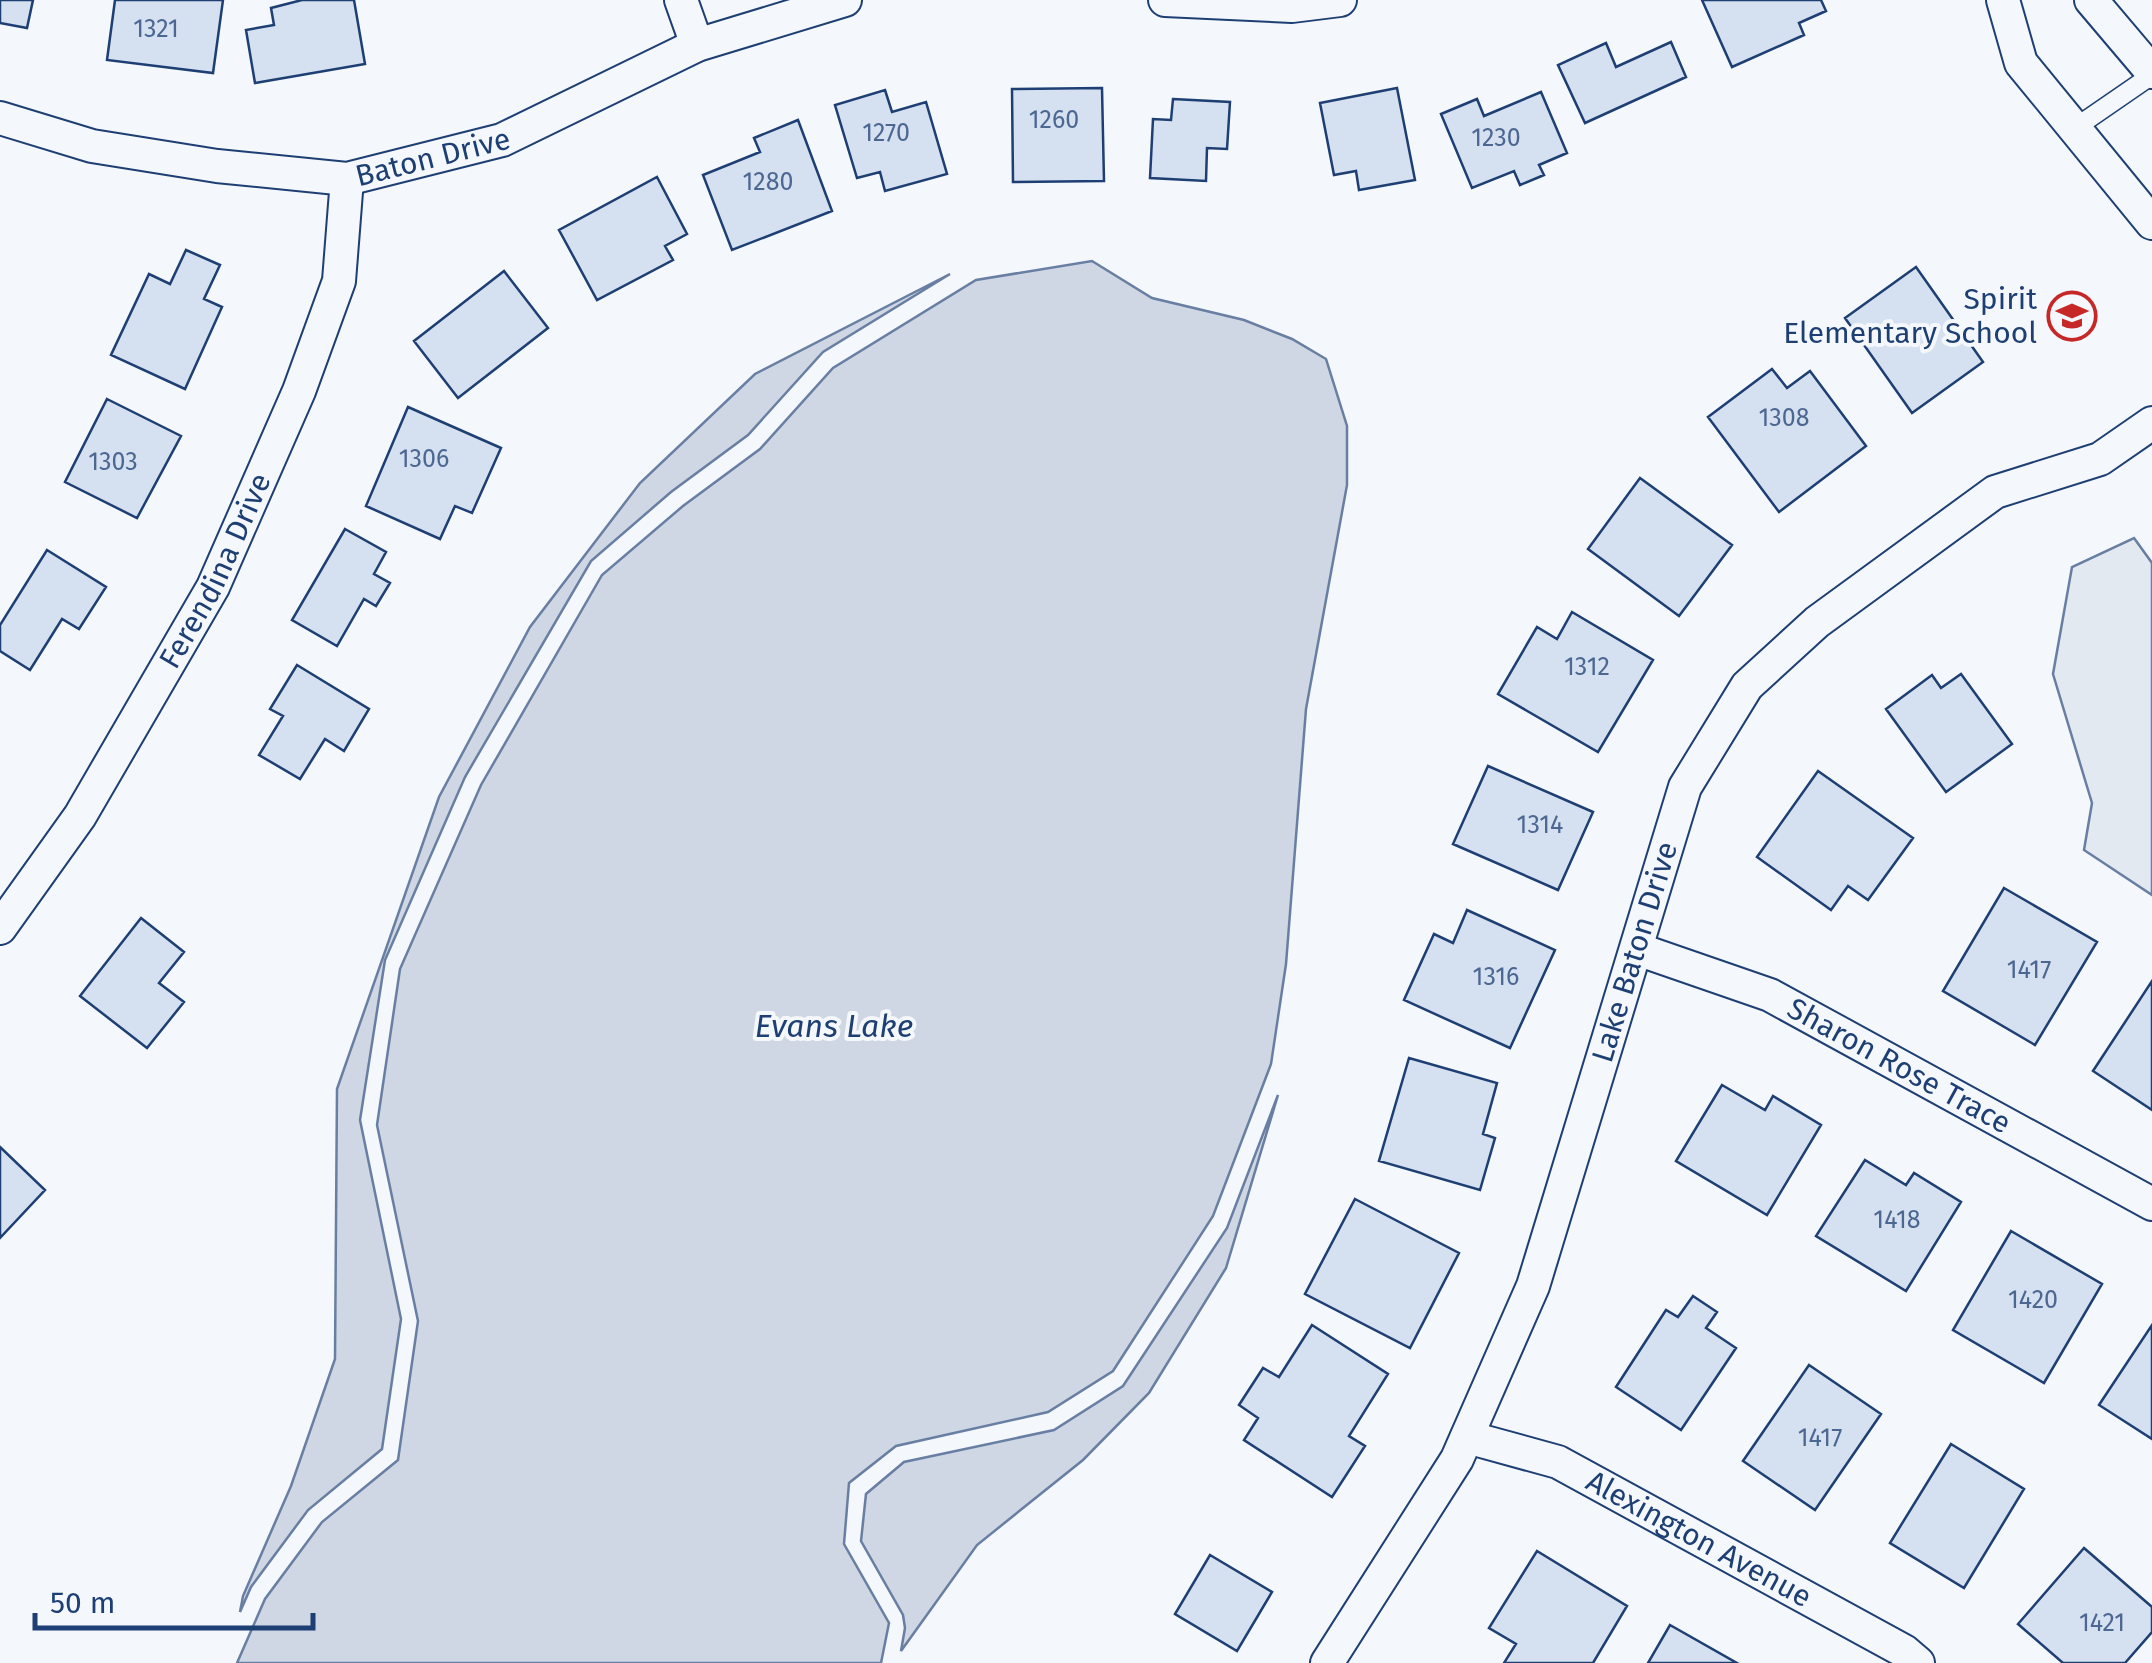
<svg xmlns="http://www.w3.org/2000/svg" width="2152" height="1663" viewBox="0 0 2152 1663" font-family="'Fira Sans',sans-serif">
	<rect width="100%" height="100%" fill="#f4f7fb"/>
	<path fill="#e3e9f0" stroke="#687fa3" stroke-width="2.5" d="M2134 538 2152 563V895L2084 850 2092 803 2053 674 2072 567Z"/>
	<path fill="#cfd7e4" stroke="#687fa3" stroke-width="2.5" d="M1092 261 1152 298 1244 320 1292 339 1326 359 1347 426V485L1306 709 1286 964 1271 1064 1213 1216 1113 1371 1048 1412 896 1446 849 1483 844 1544 889 1623 881 1663H237L265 1599 322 1522 398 1460 418 1321 377 1125 400 969 481 785 602 575 683 506 760 449 833 368 976 280Z
		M950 274 823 352 748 435 671 492 591 561 465 777 385 960 360 1120 401 1319 382 1449 308 1510 251 1587 240 1612 243 1596 291 1486 335 1359 337 1089 439 797 530 627 640 483 755 374Z
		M1278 1095 1226 1268 1149 1393 1083 1460 977 1545 901 1651 905 1628 903 1615 861 1541 866 1494 904 1462 1054 1430 1123 1386 1227 1228Z"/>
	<path fill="#d5e0f0" stroke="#1d3f73" stroke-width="2.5" d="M0 0H33L27 28 0 23Z
		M115 0H223L213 73 107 60Z
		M302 0H354L365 64 255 83 246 30 274 25 271 8Z
		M1702 0H1821L1826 11 1799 23 1804 35 1732 67Z
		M1671 42 1686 77 1585 123 1558 65 1606 43 1616 67Z
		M1102 88 1104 181 1013 182 1012 89Z
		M1397 88 1415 180 1359 190 1356 171 1334 175 1320 103Z
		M885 90 892 112 926 102 947 174 885 191 880 172 857 178 835 105Z
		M1541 92 1567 153 1539 165 1544 175 1520 185 1514 171 1472 188 1441 114 1477 99 1484 116Z
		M1173 99 1230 102 1227 149 1207 148 1206 181 1150 178 1153 119 1171 120Z
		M798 120 832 211 732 250 703 175 760 152 754 138Z
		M657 177 687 234 665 246 673 260 597 300 559 230Z
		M186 250 220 265 204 299 222 307 185 389 111 355 149 274 170 284Z
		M1916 267 1983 362 1912 413 1845 318Z
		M504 271 548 328 458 398 414 341Z
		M1772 369 1787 388 1810 371 1866 446 1779 512 1708 417Z
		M107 399 181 436 137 518 65 482Z
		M408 407 501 448 472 513 455 506 440 539 366 506Z
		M1640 478 1732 545 1679 616 1588 549Z
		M345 529 386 552 374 574 390 583 376 606 364 599 337 646 292 620Z
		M47 550 106 587 79 629 62 619 30 670 0 651V625Z
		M1572 612 1653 660 1598 752 1498 694 1537 627 1557 639Z
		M297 665 369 709 344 751 325 739 300 779 259 755 283 716 270 709Z
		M1961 674 2012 744 1946 792 1886 709 1932 675 1941 688Z
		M1488 766 1593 812 1558 890 1453 844Z
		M1818 771 1913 838 1868 900 1848 886 1831 910 1757 857Z
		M2004 888 2097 942 2035 1045 1943 991Z
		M1467 910 1555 950 1510 1048 1404 1000 1434 934 1453 943Z
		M141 918 184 952 159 983 184 1002 147 1048 80 996Z
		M2152 981V1110L2093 1071Z
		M1409 1058 1497 1083 1483 1134 1495 1138 1480 1190 1379 1161Z
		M1722 1085 1765 1110 1773 1096 1821 1125 1767 1215 1676 1161Z
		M0 1147 45 1190 0 1238Z
		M1865 1160 1906 1185 1914 1173 1961 1202 1906 1291 1816 1236Z
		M1355 1199 1459 1253 1410 1348 1305 1294Z
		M2011 1231 2102 1284 2044 1383 1953 1330Z
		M1693 1296 1717 1312 1706 1328 1736 1348 1681 1430 1616 1387 1666 1310 1678 1317Z
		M1312 1325 1388 1374 1349 1436 1365 1446 1332 1497 1244 1440 1258 1418 1239 1405 1263 1368 1279 1377Z
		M2152 1325V1439L2099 1405Z
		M1809 1365 1881 1414 1815 1510 1743 1461Z
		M1951 1444 2024 1489 1964 1588 1890 1543Z
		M2084 1548 2152 1607V1632L2125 1663H2063L2018 1624Z
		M1537 1551 1627 1606 1593 1663H1504L1516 1644 1489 1628Z
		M1210 1555 1272 1592 1237 1651 1175 1614Z
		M1670 1625 1737 1663H1648Z"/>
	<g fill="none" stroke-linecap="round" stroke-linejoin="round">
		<g stroke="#1d3f73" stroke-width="21">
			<path id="service" d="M2075 128 2152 75"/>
		</g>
		<g stroke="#1d3f73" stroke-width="36">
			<g id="minor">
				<path d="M681 0 697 45"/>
				<path d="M1165 0 1292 6 1340 0"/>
				<path d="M2003 0 2021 63 2152 223"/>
				<path d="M2091 0 2152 72"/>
				<path id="s1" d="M0 118 92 146 217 166 347 179 502 140 697 45 845 0"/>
				<path id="s2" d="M0 928 80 816 213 587 299 391 339 281 347 179"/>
				<path id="s3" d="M1637 949 1770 995 2152 1204"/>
				<path id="s4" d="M1467 1437 1558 1462 1904 1651 1918 1663"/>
				<path id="s5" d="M1327 1663 1457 1459 1533 1286 1685 787 1747 686 1817 622 1995 492 2100 459 2152 423"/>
			</g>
		</g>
		<use href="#service" stroke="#f4f7fb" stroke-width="18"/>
		<use href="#minor" stroke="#f4f7fb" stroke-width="32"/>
	</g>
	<defs>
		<g id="school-ring" transform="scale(2.5)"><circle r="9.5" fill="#f4f7fb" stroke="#c62828" stroke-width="1.5"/><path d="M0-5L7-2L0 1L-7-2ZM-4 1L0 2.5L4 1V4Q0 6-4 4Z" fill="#c62828"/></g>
	</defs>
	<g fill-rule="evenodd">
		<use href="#school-ring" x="2072" y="316"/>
	</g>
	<g text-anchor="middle" stroke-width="8" stroke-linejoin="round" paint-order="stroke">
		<g font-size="25" fill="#4b6792">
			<text x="156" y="37">1321</text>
			<text x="1054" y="128">1260</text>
			<text x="886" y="141">1270</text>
			<text x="1496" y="146">1230</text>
			<text x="768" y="190">1280</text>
			<text x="1784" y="426">1308</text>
			<text x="424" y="467">1306</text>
			<text x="113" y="470">1303</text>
			<text x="1587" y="675">1312</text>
			<text x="1540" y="833">1314</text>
			<text x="2029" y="978">1417</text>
			<text x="1496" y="985">1316</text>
			<text x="1897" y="1228">1418</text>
			<text x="2033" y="1308">1420</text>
			<text x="1820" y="1446">1417</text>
			<text x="2102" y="1631">1421</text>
		</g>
		<g font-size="30" fill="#1d3f73" stroke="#f4f7fb">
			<text dy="10" stroke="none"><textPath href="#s1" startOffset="442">Baton Drive</textPath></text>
			<text dy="10" stroke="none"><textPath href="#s2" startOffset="418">Ferendina Drive</textPath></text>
			<text dy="10" stroke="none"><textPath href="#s5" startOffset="780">Lake Baton Drive</textPath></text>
			<text dy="10" stroke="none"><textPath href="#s3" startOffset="288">Sharon Rose Trace</textPath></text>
			<text dy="10" stroke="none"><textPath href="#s4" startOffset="255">Alexington Avenue</textPath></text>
		</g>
		<g font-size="30" fill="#1d3f73" stroke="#f4f7fb" text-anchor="end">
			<text x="2037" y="309">Spirit<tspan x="2037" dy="34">Elementary School</tspan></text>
		</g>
		<g font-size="32" font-style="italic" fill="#1d3f73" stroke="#f4f7fb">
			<text x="834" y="1037">Evans Lake</text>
		</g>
	</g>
	<path d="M35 1613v15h278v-15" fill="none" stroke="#1d3f73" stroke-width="5"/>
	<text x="50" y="1613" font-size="30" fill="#1d3f73" stroke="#f4f7fb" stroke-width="8" paint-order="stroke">50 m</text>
</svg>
